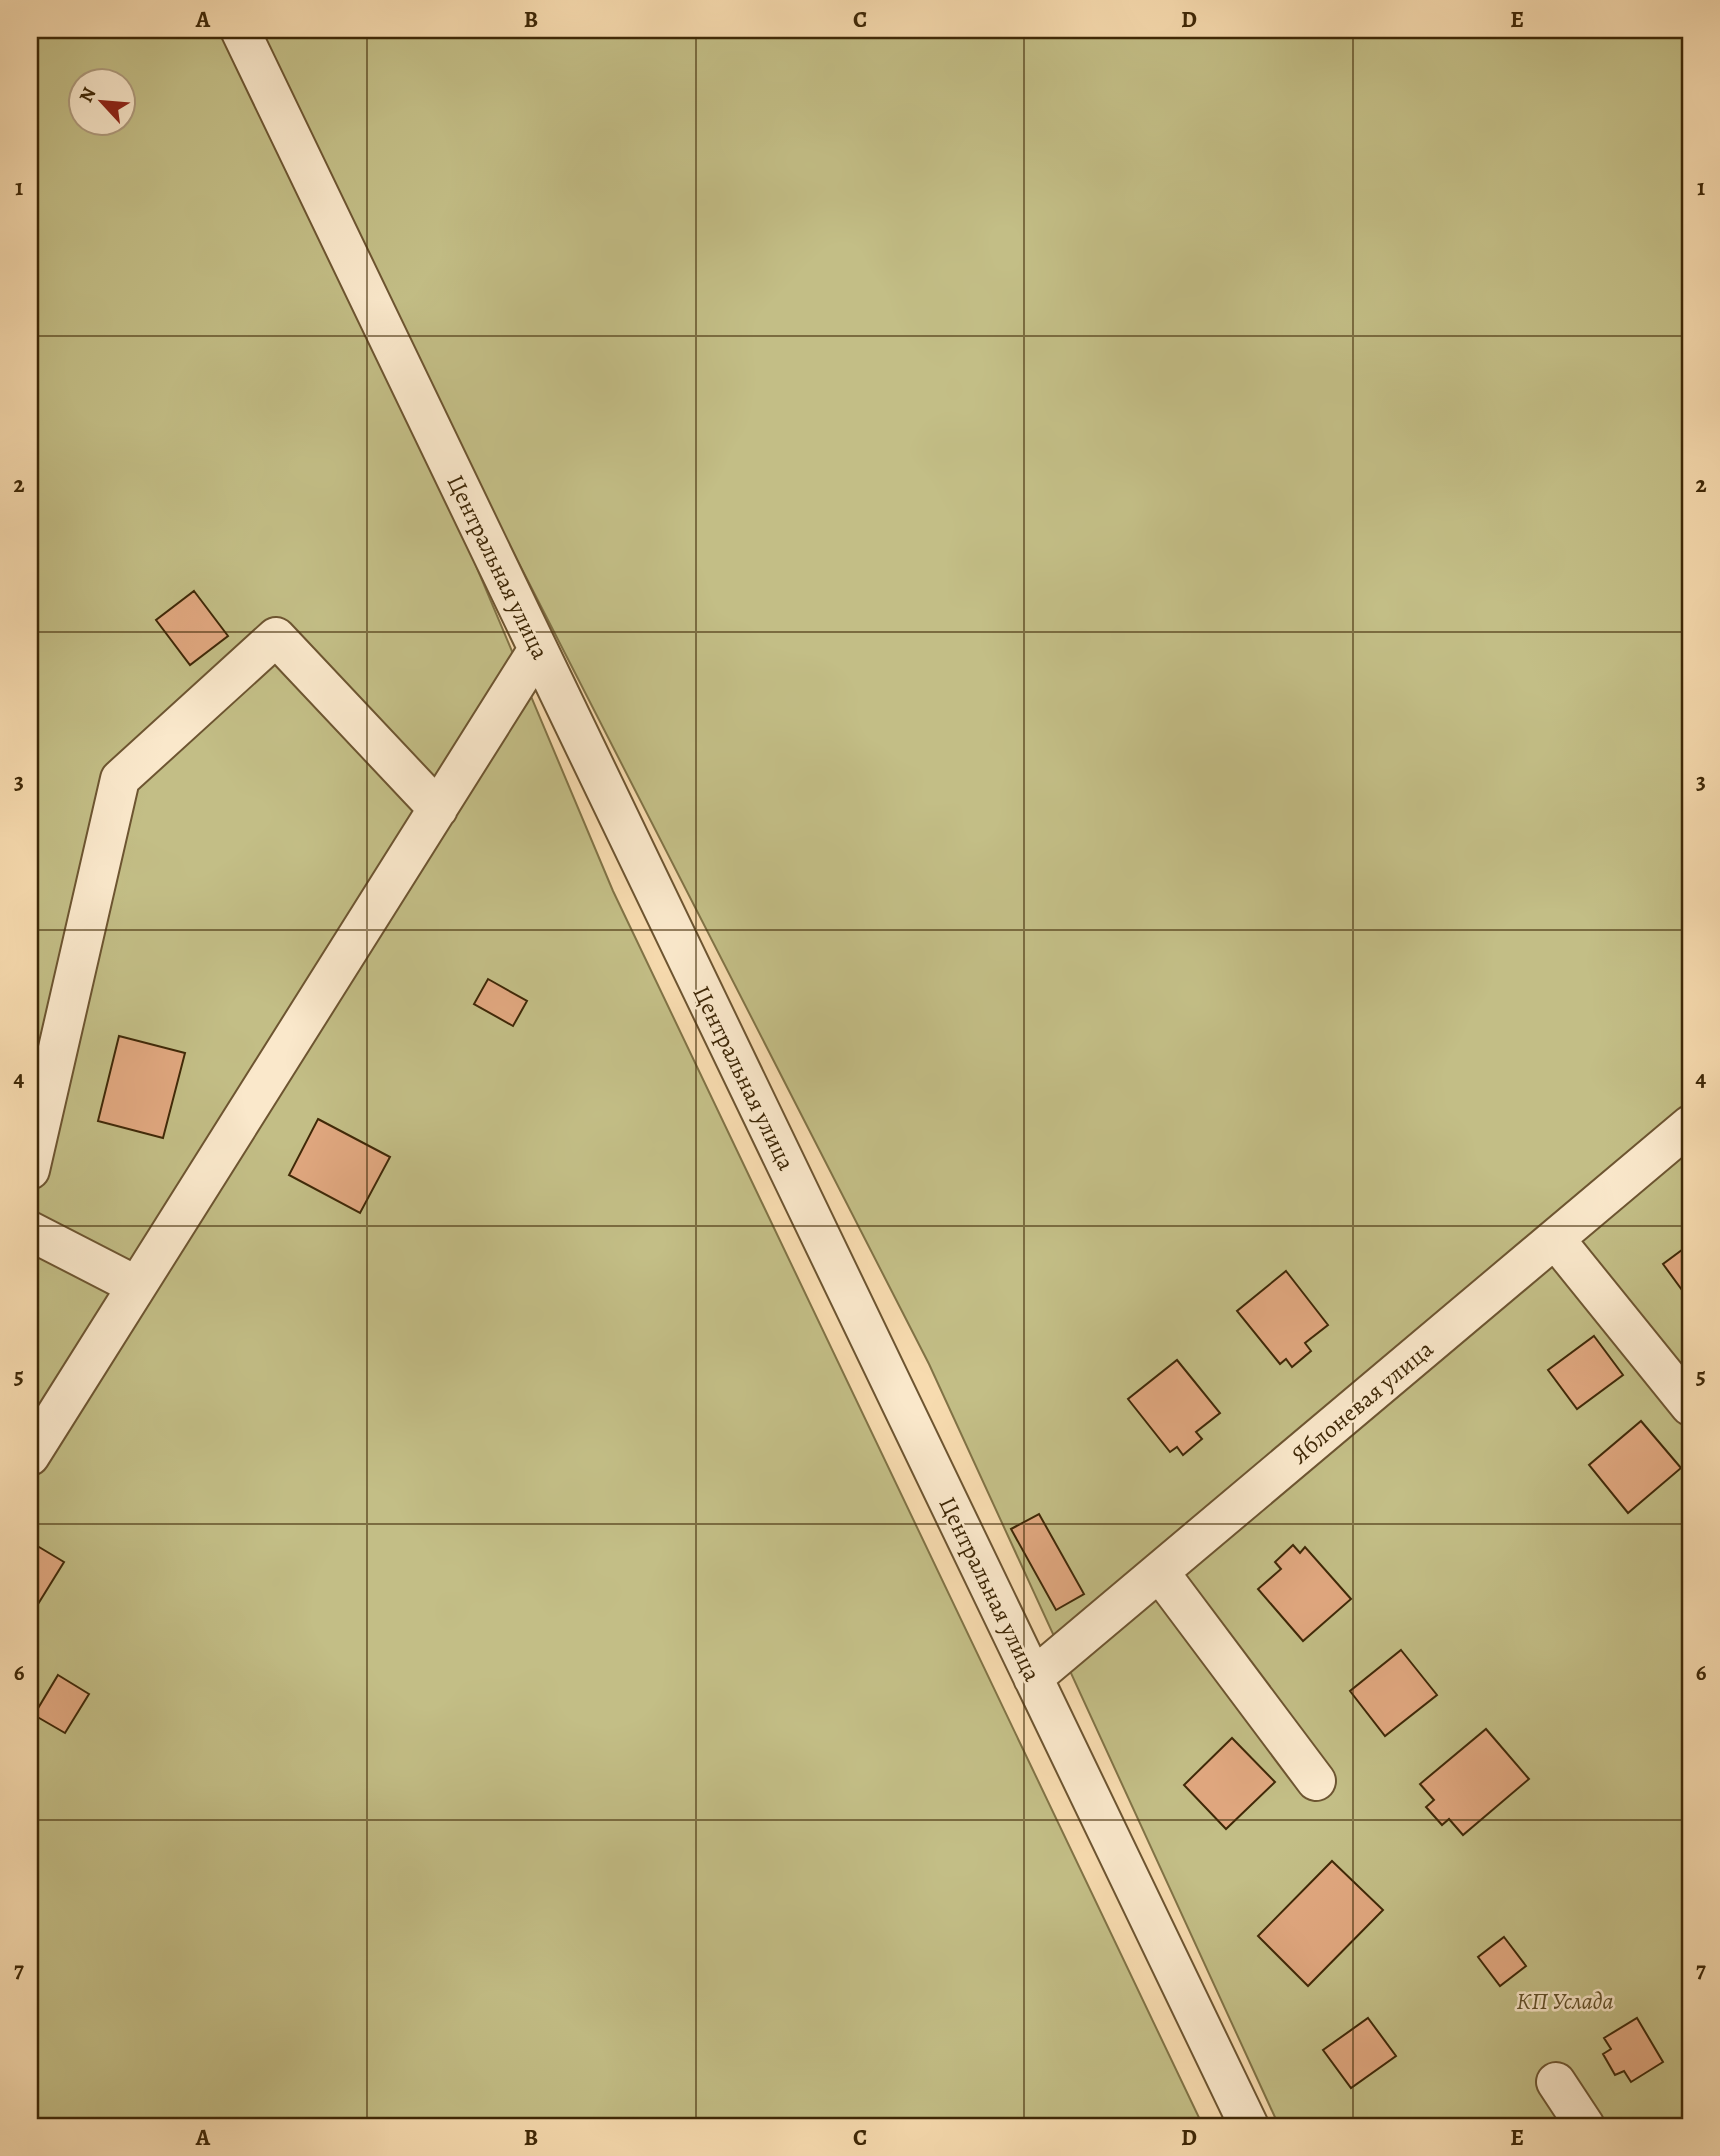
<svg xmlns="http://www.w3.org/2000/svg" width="1720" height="2156" viewBox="0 0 1720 2156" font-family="Alegreya,serif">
	<rect width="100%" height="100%" fill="#f7dbaf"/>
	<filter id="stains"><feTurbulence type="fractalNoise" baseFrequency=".00286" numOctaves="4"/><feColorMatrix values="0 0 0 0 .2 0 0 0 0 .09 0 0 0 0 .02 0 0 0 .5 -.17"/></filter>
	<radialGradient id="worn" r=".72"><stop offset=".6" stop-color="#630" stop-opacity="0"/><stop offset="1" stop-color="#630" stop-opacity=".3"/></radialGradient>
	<path fill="#c3be86" stroke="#817346" stroke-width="2" fill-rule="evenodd" d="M30 30H231L367 307 613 891 1203 2126H30ZM80 80H122V122H80Z
		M253 30H1690V2126H1279L929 1364 362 257Z"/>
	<path fill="#e1a880" stroke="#3f2807" stroke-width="2" d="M194 591 228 636 190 665 156 620Z
		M488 979 527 1001 513 1026 474 1004Z
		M119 1036 185 1053 163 1138 98 1121Z
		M318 1119 390 1157 360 1213 289 1175Z
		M1690 1244V1301L1663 1264Z
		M1286 1271 1328 1325 1305 1343 1311 1351 1292 1367 1286 1359 1280 1364 1237 1311Z
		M1594 1336 1623 1375 1577 1409 1548 1370Z
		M1177 1360 1220 1413 1196 1432 1202 1439 1183 1455 1177 1447 1170 1452 1128 1399Z
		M1641 1421 1681 1468 1628 1513 1589 1465Z
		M1039 1514 1084 1594 1056 1610 1011 1529Z
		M34 1544 64 1562 30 1617V1550Z
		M1293 1545 1300 1553 1305 1547 1351 1599 1303 1641 1258 1589 1281 1569 1275 1562Z
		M1401 1650 1437 1695 1385 1736 1350 1691Z
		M58 1675 89 1694 65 1733 34 1715Z
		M1486 1729 1529 1779 1463 1835 1449 1819 1442 1825 1426 1807 1434 1800 1420 1784Z
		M1232 1738 1275 1782 1226 1829 1184 1785Z
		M1332 1861 1383 1910 1308 1986 1258 1936Z
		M1504 1937 1526 1966 1500 1986 1478 1957Z
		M1368 2018 1396 2056 1351 2088 1323 2050Z
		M1637 2018 1663 2062 1631 2082 1624 2071 1615 2075 1603 2054 1611 2049 1604 2038Z"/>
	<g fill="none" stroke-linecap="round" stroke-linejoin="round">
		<g stroke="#6d5531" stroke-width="42">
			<path id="minor" d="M240 30 1249 2126
				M30 1170 120 779 276 637 438 809
				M30 1231 137 1286
				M1555 1239 1690 1406
				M30 1456 538 649
				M1160 1573 1316 1781
				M1033 1678 1690 1125
				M1556 2082 1585 2126"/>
		</g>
		<use href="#minor" stroke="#fae8cb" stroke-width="38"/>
	</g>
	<path fill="none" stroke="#3f2807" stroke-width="2" stroke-opacity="0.55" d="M367 30V2126M696 30V2126M1024 30V2126M1353 30V2126M30 336H1690M30 632H1690M30 930H1690M30 1226H1690M30 1524H1690M30 1820H1690"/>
	<g text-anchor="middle" stroke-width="5" stroke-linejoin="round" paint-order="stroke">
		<g font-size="24" fill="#3f2807" stroke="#fae8cb">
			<text transform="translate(498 567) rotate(64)" y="8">Центральная улица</text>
			<text transform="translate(744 1078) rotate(64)" y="8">Центральная улица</text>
			<text transform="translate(1362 1402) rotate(-40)" y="8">Яблоневая улица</text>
			<text transform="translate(990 1589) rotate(64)" y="8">Центральная улица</text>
		</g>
		<g font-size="24" font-style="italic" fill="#604e27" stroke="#fae8cb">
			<text x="1565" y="2009">КП Услада</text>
		</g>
	</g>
	<rect width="1720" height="2156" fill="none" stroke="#f7dbaf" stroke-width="77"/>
	<g transform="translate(102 102) rotate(296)"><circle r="33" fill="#fae8cb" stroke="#af9b7d" stroke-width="2"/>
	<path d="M0-5L12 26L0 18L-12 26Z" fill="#8f2418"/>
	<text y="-10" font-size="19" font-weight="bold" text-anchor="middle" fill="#3f2807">N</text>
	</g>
	<rect x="38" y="38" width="1644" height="2080" fill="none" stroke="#3f2807" stroke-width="2.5"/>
	<g font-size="23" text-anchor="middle" font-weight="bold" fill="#3f2807">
		<text x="203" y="27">A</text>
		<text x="531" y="27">B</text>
		<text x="860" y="27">C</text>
		<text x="1189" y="27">D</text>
		<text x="1517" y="27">E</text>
		<text x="19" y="195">1</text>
		<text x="1701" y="195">1</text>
		<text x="19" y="492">2</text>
		<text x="1701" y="492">2</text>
		<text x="19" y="789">3</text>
		<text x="1701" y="789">3</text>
		<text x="19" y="1086">4</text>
		<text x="1701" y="1086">4</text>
		<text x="19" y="1383">5</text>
		<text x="1701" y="1383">5</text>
		<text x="19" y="1680">6</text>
		<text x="1701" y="1680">6</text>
		<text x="19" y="1977">7</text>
		<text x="1701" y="1977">7</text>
		<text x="203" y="2145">A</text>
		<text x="531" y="2145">B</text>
		<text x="860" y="2145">C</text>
		<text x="1189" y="2145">D</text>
		<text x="1517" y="2145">E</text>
	</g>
	<rect width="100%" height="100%" filter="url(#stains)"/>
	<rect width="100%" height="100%" fill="url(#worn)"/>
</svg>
